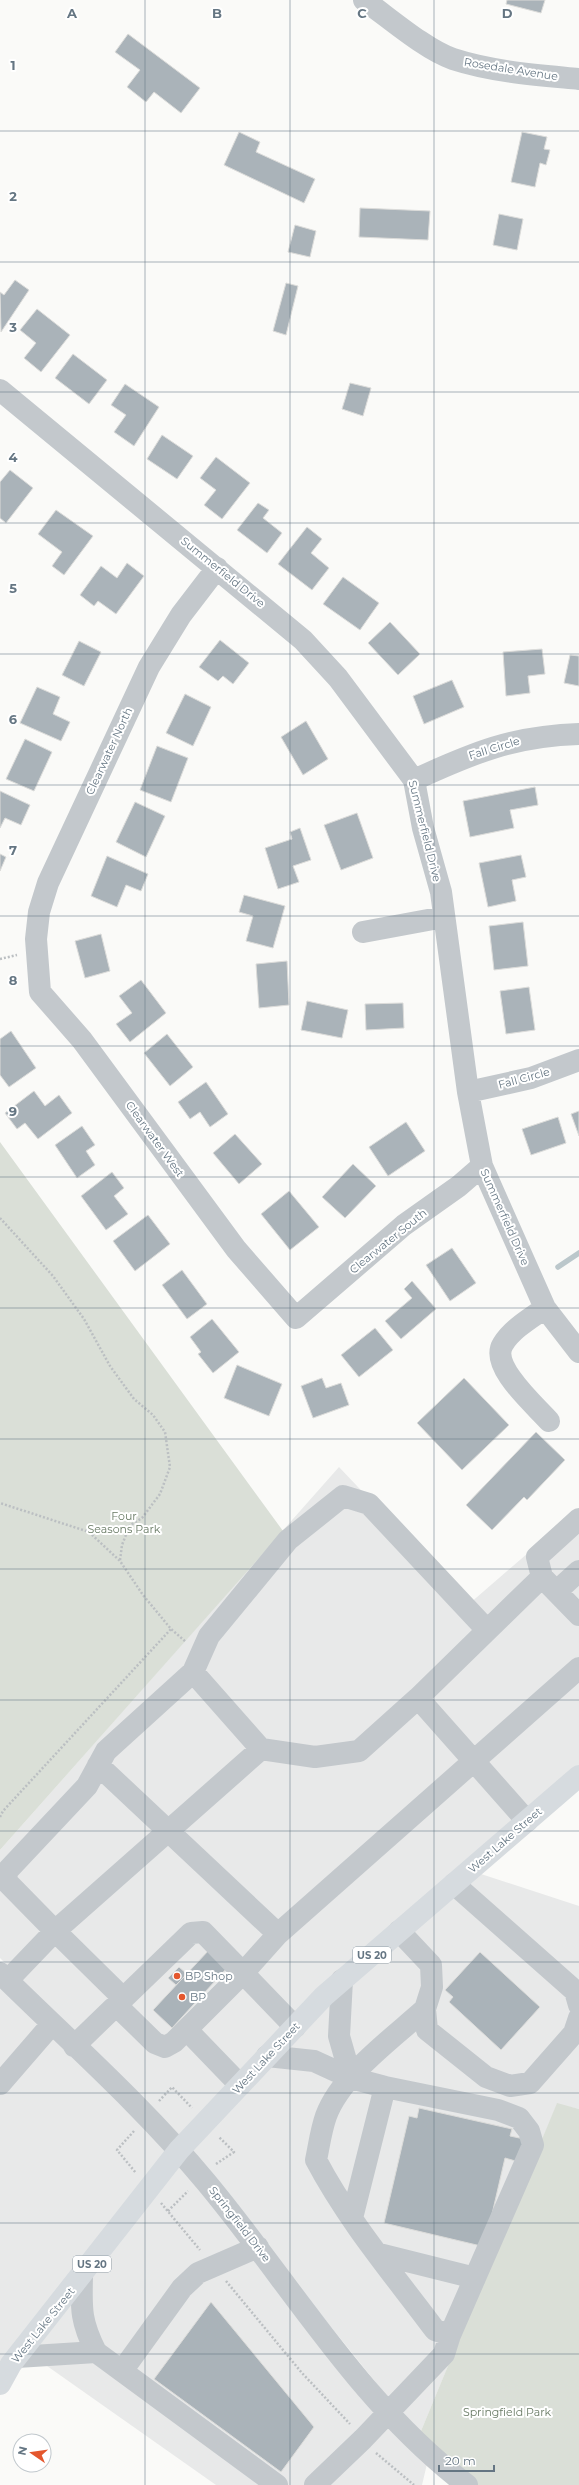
<svg xmlns="http://www.w3.org/2000/svg" width="579" height="2485" viewBox="0 0 579 2485" font-family="Montserrat,sans-serif">
	<rect width="100%" height="100%" fill="#fafaf8"/>
	<path fill="#e8e9e9" d="M339 1467 469 1604 579 1509V1767L178 2138 0 1958V1850Z
		M478 1873 579 1906V2109L557 2104 419 2436 190 2152 331 1999Z
		M0 1980 171 2150 0 2372Z
		M178 2159 427 2464 422 2485H216L30 2354Z"/>
	<path fill="#dadfd7" d="M0 1142 283 1531 0 1850Z
		M557 2103 579 2109V2485H468L416 2443Z"/>
	<g fill="none" stroke-linecap="round" stroke-linejoin="round">
		<path stroke="#bbc7cb" stroke-width="5.5" d="M558 1267 579 1253"/>
	</g>
	<path fill="#aab3b9" stroke="#dcdcda" d="M507 0H545L541 13 506 4Z
		M128 34 200 88 181 113 154 92 146 102 127 87 140 70 115 52Z
		M239 132 260 142 256 152 315 179 304 203 224 165Z
		M522 132 547 137 544 149 550 150 546 165 540 163 535 187 511 182Z
		M360 208 430 211 428 240 359 237Z
		M499 214 523 219 517 250 493 245Z
		M295 225 316 231 310 257 288 252Z
		M15 280 29 290 1 332 0 292 4 295Z
		M286 283 298 286 286 335 273 331Z
		M37 309 70 335 41 372 24 358 36 343 20 330Z
		M73 354 107 380 89 404 55 378Z
		M350 383 371 388 363 416 342 409Z
		M125 384 159 407 134 446 114 432 126 415 111 405Z
		M162 435 193 456 177 479 147 459Z
		M216 457 250 483 222 519 204 505 216 490 200 478Z
		M10 470 33 488 6 523 0 518V482Z
		M258 503 269 510 263 518 282 533 267 553 237 530Z
		M56 510 93 536 64 575 52 566 62 552 38 534Z
		M307 527 322 539 311 553 329 568 312 590 278 564Z
		M127 563 144 576 116 614 98 601 94 606 80 595 101 566 117 578Z
		M343 577 379 603 360 630 323 604Z
		M390 622 420 654 398 675 368 643Z
		M220 640 249 663 233 684 223 676 218 681 199 667Z
		M79 641 101 652 84 686 62 675Z
		M542 649 545 674 528 676 530 693 506 696 503 652Z
		M570 655 579 656V686L564 683Z
		M452 680 464 707 424 724 413 696Z
		M37 687 60 697 53 714 70 722 61 741 20 723Z
		M185 694 211 707 193 746 166 733Z
		M306 721 328 759 303 775 281 737Z
		M25 739 52 752 34 791 6 779Z
		M157 746 188 758 171 802 140 790Z
		M535 787 538 805 510 810 514 828 470 837 463 801Z
		M0 791 30 805 21 825 5 818 0 828Z
		M135 802 165 816 146 857 116 842Z
		M357 813 373 858 341 870 324 825Z
		M300 828 311 860 293 866 299 882 278 889 265 848 292 839 290 832Z
		M0 854 6 857 0 871Z
		M521 855 526 877 512 880 516 901 488 907 479 863Z
		M107 856 148 874 141 891 126 885 117 907 91 896Z
		M244 895 285 906 273 948 246 941 253 916 239 912Z
		M523 922 528 966 494 970 489 926Z
		M101 934 110 971 85 978 75 941Z
		M287 961 289 1005 259 1008 256 964Z
		M141 980 166 1013 130 1042 116 1024 132 1013 119 996Z
		M529 987 535 1030 506 1034 500 991Z
		M307 1001 348 1010 342 1038 301 1030Z
		M403 1003 404 1028 366 1030 365 1004Z
		M11 1031 36 1068 9 1087 0 1075V1039Z
		M167 1034 193 1067 170 1086 144 1053Z
		M206 1082 228 1114 210 1127 200 1112 190 1119 178 1102Z
		M34 1091 45 1106 59 1095 72 1113 38 1139 25 1123 17 1129 5 1113Z
		M579 1111V1136L571 1114Z
		M558 1117 566 1143 531 1155 522 1129Z
		M406 1122 425 1151 388 1176 369 1147Z
		M82 1126 95 1145 86 1151 95 1165 77 1178 55 1145Z
		M235 1134 262 1164 239 1184 213 1153Z
		M353 1164 376 1186 345 1218 322 1197Z
		M112 1172 124 1188 114 1196 128 1214 106 1230 81 1196Z
		M289 1191 319 1227 290 1250 261 1214Z
		M148 1215 170 1244 135 1271 113 1241Z
		M452 1248 476 1283 450 1301 426 1265Z
		M182 1270 207 1304 187 1319 162 1285Z
		M412 1281 436 1309 401 1339 385 1321 412 1298 404 1289Z
		M212 1319 239 1352 213 1373 198 1354 201 1352 190 1337Z
		M375 1328 393 1350 359 1377 341 1355Z
		M237 1365 282 1384 269 1416 224 1398Z
		M322 1378 326 1388 341 1383 349 1405 313 1418 301 1386Z
		M464 1378 509 1425 462 1470 417 1423Z
		M536 1432 565 1460 527 1500 524 1497 492 1530 466 1505Z
		M209 1950 227 1968 172 2028 153 2010Z
		M480 1952 540 2007 501 2050 449 2002 453 1997 445 1990Z
		M179 1967 187 1974 176 1985 168 1978Z
		M419 2108 512 2129 510 2136 524 2139 519 2162 505 2158 486 2240 481 2246 384 2223 409 2116 417 2118Z
		M211 2302 314 2427 281 2472 154 2379Z"/>
	<g fill="none" stroke-linecap="round" stroke-linejoin="round">
		<path stroke="#bbbfc2" stroke-width="2.5" stroke-dasharray="2 2" stroke-linecap="butt" d="M0 959 17 955
			M0 1218 53 1276 84 1319 110 1366 134 1399 153 1415 165 1432 170 1467 160 1494 142 1518 129 1526 89 1532 0 1503
			M89 1532 120 1561 143 1595 171 1629 186 1642
			M120 1560 122 1545 129 1527
			M0 1817 3 1811 171 1629
			M159 2101 172 2087 192 2108
			M134 2131 117 2150 136 2173
			M216 2164 234 2152 219 2137
			M161 2203 200 2250
			M168 2211 188 2191
			M226 2281 302 2373 350 2424
			M376 2453 414 2485"/>
		<path stroke="#c3c8cc" stroke-width="22" d="M364 0C388 17 426 50 453 59 493 72 538 75 579 79
			M0 390 303 640 338 678 414 780 423 828 441 892 468 1092 482 1166 545 1308 579 1352
			M217 568 181 615 149 667 48 883 39 912 36 939 40 992 82 1040 236 1249 296 1318 404 1225 459 1186 482 1166
			M414 780C473 753 513 736 579 734
			M363 932 444 917
			M468 1092 531 1078 579 1060
			M545 1308C531 1318 512 1329 503 1344 489 1366 535 1405 549 1421
			M542 1577 537 1557 579 1519
			M557 1591 579 1571
			M193 1672 209 1636 288 1540 343 1496 369 1504 487 1630
			M418 1698 542 1577 579 1615
			M454 1884 575 1991 579 2005
			M399 1931 431 1965 432 1987 425 2009 427 2030 486 2077 510 2086 530 2083 574 2033 579 2018
			M278 1934 579 1668
			M0 1973C69 2041 144 2107 206 2182 291 2284 359 2403 467 2485
			M8 1980 55 1931 4 1879 9 1869 87 1786 106 1751 193 1672 261 1749 315 1757 359 1751 418 1698 527 1821
			M342 1980 339 2036 351 2078
			M123 1998 55 1931 261 1749
			M116 2005 155 2043 165 2047 174 2042 243 1973 295 2027
			M187 2030 240 2085
			M74 2046 191 1933 203 1932 243 1973 278 1934 98 1765
			M267 2056 314 2061 351 2078 385 2087 498 2110 519 2118 529 2131 533 2145 450 2335 435 2330C394 2275 348 2221 316 2160 319 2146 321 2130 326 2116 341 2075 393 2038 425 2009
			M0 2084 52 2024
			M352 2218 385 2087
			M379 2254 475 2278
			M82 2277C81 2310 81 2322 96 2352L277 2485
			M17 2357 96 2352
			M122 2371 182 2288 198 2273 258 2247
			M315 2485 363 2439 444 2354 450 2335"/>
		<path stroke="#d6dbdf" stroke-width="22" d="M0 2384 11 2364 179 2150 324 1996 579 1776"/>
	</g>
	<path fill="none" stroke="#657683" stroke-width="1" stroke-opacity="0.55" d="M145 0V2485M290 0V2485M434 0V2485M0 131H579M0 262H579M0 392H579M0 523H579M0 654H579M0 785H579M0 916H579M0 1046H579M0 1177H579M0 1308H579M0 1439H579M0 1569H579M0 1700H579M0 1831H579M0 1962H579M0 2093H579M0 2223H579M0 2354H579"/>
	<g fill="#e4572e" stroke="#fff" stroke-width="1.5">
		<circle cx="177" cy="1976" r="4"/>
		<circle cx="182" cy="1997" r="4"/>
	</g>
	<g text-anchor="middle" stroke-width="4" stroke-linejoin="round" paint-order="stroke">
		<g fill="#fff" stroke="#939fa8" stroke-width="1">
			<rect x="353" y="1947" width="38" height="16" rx="3"/>
			<rect x="73" y="2256" width="38" height="16" rx="3"/>
		</g>
		<g font-size="10" font-weight="bold" fill="#657683">
			<text x="372" y="1959">US 20</text>
			<text x="92" y="2268">US 20</text>
		</g>
		<g font-size="11" fill="#657683" stroke="#fff">
			<text transform="translate(511 69) rotate(9)" y="4">Rosedale Avenue</text>
			<text transform="translate(223 572) rotate(39)" y="4">Summerfield Drive</text>
			<text transform="translate(494 748) rotate(-17)" y="4">Fall Circle</text>
			<text transform="translate(109 751) rotate(-65)" y="4">Clearwater North</text>
			<text transform="translate(425 831) rotate(76)" y="4">Summerfield Drive</text>
			<text transform="translate(524 1078) rotate(-15)" y="4">Fall Circle</text>
			<text transform="translate(155 1139) rotate(54)" y="4">Clearwater West</text>
			<text transform="translate(505 1217) rotate(66)" y="4">Summerfield Drive</text>
			<text transform="translate(388 1241) rotate(-39)" y="4">Clearwater South</text>
			<text transform="translate(505 1840) rotate(-41)" y="4">West Lake Street</text>
			<text transform="translate(266 2058) rotate(-47)" y="4">West Lake Street</text>
			<text transform="translate(240 2224) rotate(52)" y="4">Springfield Drive</text>
			<text transform="translate(43 2325) rotate(-51)" y="4">West Lake Street</text>
		</g>
		<g font-size="11" fill="#687a64" stroke="#fff">
			<text x="124" y="1520">Four<tspan x="124" dy="13">Seasons Park</tspan></text>
			<text x="507" y="2416">Springfield Park</text>
		</g>
		<g font-size="11" fill="#657683" stroke="#fff" text-anchor="start">
			<text x="185" y="1980">BP Shop</text>
			<text x="190" y="2001">BP</text>
		</g>
	</g>
	<g font-size="13" text-anchor="middle" font-weight="bold" fill="#657683" stroke="#fff" stroke-width="4" stroke-linejoin="round" paint-order="stroke">
		<text x="72" y="18">A</text>
		<text x="217" y="18">B</text>
		<text x="362" y="18">C</text>
		<text x="507" y="18">D</text>
		<text x="13" y="70">1</text>
		<text x="13" y="201">2</text>
		<text x="13" y="332">3</text>
		<text x="13" y="462">4</text>
		<text x="13" y="593">5</text>
		<text x="13" y="724">6</text>
		<text x="13" y="855">7</text>
		<text x="13" y="985">8</text>
		<text x="13" y="1116">9</text>
	</g>
	<g transform="translate(32 2453) rotate(283)"><circle r="19" fill="#ffffff" stroke="#c1c8cd"/>
	<path d="M0-3L7 15L0 10L-7 15Z" fill="#e4572e"/>
	<text y="-6" font-size="11" font-weight="bold" text-anchor="middle" fill="#657683">N</text>
	</g>
	<path d="M439 2465v6h55v-6" fill="none" stroke="#657683" stroke-width="2"/>
	<text x="445" y="2465" font-size="12" fill="#657683" stroke="#ffffff" stroke-width="3" paint-order="stroke">20 m</text>
</svg>
